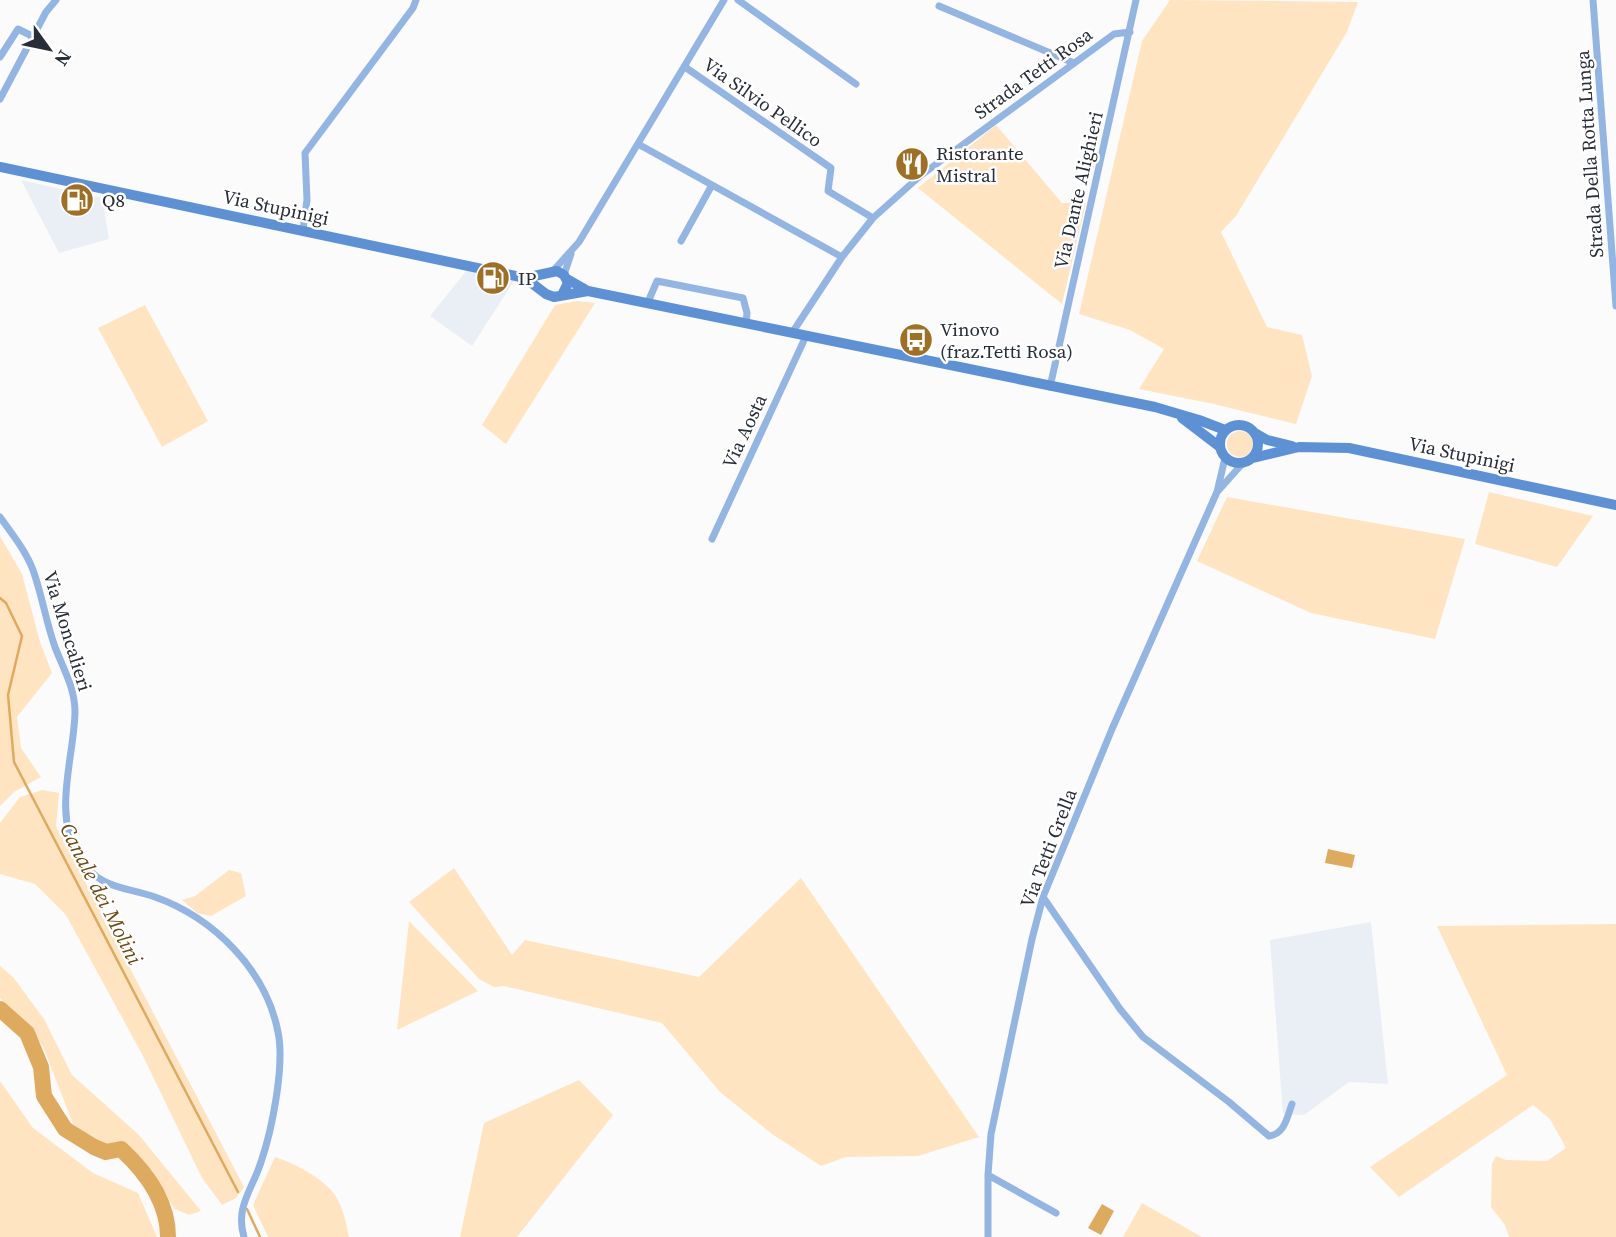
<svg xmlns="http://www.w3.org/2000/svg" width="1616" height="1237" viewBox="0 0 1616 1237" font-family="'Source Serif 4',serif">
	<rect width="100%" height="100%" fill="#fbfbfb"/>
	<path fill="#eaeff5" d="M21 180 115 201 104 208 109 239 59 253Z
		M467 270 514 281 472 346 430 316Z
		M1371 922 1388 1084 1349 1082 1304 1115 1283 1114 1270 940Z"/>
	<path fill="#fee4c1" d="M1170 0 1358 2 1347 32 1236 216 1221 232 1267 327 1302 335 1312 376 1296 424 1214 404 1139 389 1164 349 1130 330 1079 314 1142 41Z
		M996 125 1062 203H1086L1062 304 918 188Z
		M577 301 595 303 506 444 482 425 555 305Z
		M145 305 208 421 162 447 98 328Z
		M1227 444a13 13 0 1 1 26 0a13 13 0 1 1-26 0Z
		M1489 492 1593 516 1557 567 1475 544Z
		M1227 497 1465 539 1435 639 1311 613 1197 561Z
		M0 536 22 574 40 642 52 673 17 717 21 748 41 777 14 792 0 806Z
		M42 790 59 793 56 826 244 1187 236 1198 222 1205 202 1178 142 1054 66 915 35 884 0 874V823L20 797Z
		M454 868 512 955 525 940 699 977 801 878 979 1137 918 1156 846 1157 821 1166 772 1134 720 1092 662 1023 504 986 494 987 479 979 409 902Z
		M229 870 241 873 246 896 211 916 197 913 182 900 195 896Z
		M409 921 478 991 397 1030Z
		M1616 924V1237H1509L1505 1225 1491 1207 1492 1164 1496 1156 1506 1160 1547 1161 1566 1148 1550 1119 1533 1105 1399 1197 1370 1167 1507 1075 1437 926Z
		M0 966 13 977 44 1019 72 1075 139 1135 201 1211 189 1215 175 1209 139 1157 123 1145H104L73 1124 43 1046 0 998Z
		M579 1080 613 1115 517 1237H460L484 1123Z
		M0 1081 33 1128 93 1173 138 1193 157 1237H0Z
		M275 1157C294 1163 323 1178 335 1195 343 1207 346 1223 349 1237H268L253 1205Z
		M1142 1203 1202 1237H1123Z"/>
	<path fill="#ddaa5e" d="M1328 849 1355 855 1352 868 1325 863Z
		M1102 1204 1114 1211 1101 1235 1088 1228Z"/>
	<g fill="none" stroke-linecap="round" stroke-linejoin="round">
		<path stroke="#ddaa5e" stroke-width="2.5" d="M0 598 6 603 22 636 8 695 14 762 238 1192
			M247 1209 260 1237"/>
		<path stroke="#ddaa5e" stroke-width="16" d="M0 1009 27 1033 41 1067 44 1096 65 1129 94 1147 106 1152 121 1149C146 1172 168 1202 168 1237"/>
		<path stroke="#92b5e3" stroke-width="7" d="M738 0 856 84
			M1593 0 1616 306
			M939 6 1074 63
			M0 57 18 29 34 37
			M685 67 831 168 828 191 873 218
			M0 99 46 12 56 0
			M638 144 842 257
			M303 230 307 200 305 153 413 8 416 0
			M681 241 712 185
			M553 271 579 242 724 0
			M564 275 571 254
			M648 302 657 281 743 298 747 313 746 323
			M792 333 842 257 873 218 920 176 1114 34 1130 32
			M1050 387 1136 0
			M1218 491 1242 464
			M0 517C12 534 26 551 33 570 42 595 46 622 55 647 63 668 75 688 75 712 74 759 52 813 79 857 100 890 123 886 155 897 214 918 266 970 278 1032 285 1065 272 1130 261 1162 252 1190 235 1207 244 1237
			M712 539 806 336
			M1043 897 1120 1009 1143 1037 1229 1102 1269 1136C1285 1134 1287 1117 1292 1104
			M988 1175 1056 1213
			M988 1237V1175L991 1134 1032 939 1043 897 1112 729 1217 492 1225 458"/>
		<path stroke="#5d91d5" stroke-width="10" d="M0 167 525 278 557 271 564 275 568 283 562 295
			M525 278 546 294 554 297 588 291
			M567 279 588 291 1155 407 1199 420 1225 430
			M1182 418 1220 447
			M1220 444a19 19 0 1 1 38 0a19 19 0 1 1-38 0Z
			M1255 433 1267 440 1292 446
			M1253 458 1299 447 1349 448 1616 505"/>
	</g>
	<defs>
		<g id="restaurant-disc" transform="scale(1.75)"><circle r="9.5" fill="#9f7023" stroke="#fff"/><path d="M-5-6h1v4h1v-4h1v4h1v-4h1v5L-1.5 .5V6h-2V.5L-5-1ZM5-6V6H3V1.5H1.5Q1.5-4 5-6Z" fill="#fff"/></g>
		<g id="fuel-disc" transform="scale(1.75)"><circle r="9.5" fill="#9f7023" stroke="#fff"/><path d="M-5.5-6h7V0h2V4h1.3V-2.5L3-4.5l.8-.8L6-3V5H2.5V1h-1V6h-7ZM-4.2-4.7v3.2H.2V-4.7Z" fill="#fff"/></g>
		<g id="bus-disc" transform="scale(1.75)"><circle r="9.5" fill="#9f7023" stroke="#fff"/><path d="M-5-6H5V4H4V6H2V4H-2V6H-4V4H-5ZM-3.5-4V0h7V-4ZM-3.5 1.2v1.5H-2V1.2ZM2 1.2v1.5H3.5V1.2Z" fill="#fff"/></g>
	</defs>
	<g fill-rule="evenodd">
		<use href="#restaurant-disc" x="912" y="164"/>
		<use href="#fuel-disc" x="77" y="200"/>
		<use href="#fuel-disc" x="493" y="278"/>
		<use href="#bus-disc" x="916" y="340"/>
	</g>
	<g text-anchor="middle" stroke-width="5" stroke-linejoin="round" paint-order="stroke">
		<g font-size="19" fill="#272e37" stroke="#fff">
			<text transform="translate(1033 73) rotate(-36)" y="7">Strada Tetti Rosa</text>
			<text transform="translate(763 102) rotate(35)" y="7">Via Silvio Pellico</text>
			<text transform="translate(1589 154) rotate(-94)" y="7">Strada Della Rotta Lunga</text>
			<text transform="translate(1078 190) rotate(-77)" y="7">Via Dante Alighieri</text>
			<text transform="translate(276 207) rotate(12)" y="7">Via Stupinigi</text>
			<text transform="translate(744 431) rotate(-65)" y="7">Via Aosta</text>
			<text transform="translate(1462 454) rotate(12)" y="7">Via Stupinigi</text>
			<text transform="translate(68 631) rotate(73)" y="7">Via Moncalieri</text>
			<text transform="translate(1048 848) rotate(-69)" y="7">Via Tetti Grella</text>
		</g>
		<g font-size="19" fill="#272e37" stroke="#fff" text-anchor="start">
			<text x="936" y="160">Ristorante<tspan x="936" dy="22">Mistral</tspan></text>
			<text x="102" y="207">Q8</text>
			<text x="518" y="285">IP</text>
			<text x="940" y="336">Vinovo<tspan x="940" dy="22">(fraz.Tetti Rosa)</tspan></text>
		</g>
		<g font-size="21" font-style="italic" fill="#6e4b10" stroke="#fff">
			<text transform="translate(101 894) rotate(63)" y="7">Canale dei Molini</text>
		</g>
	</g>
	<g transform="translate(49 49) rotate(123)" stroke="#ffffff" stroke-width="5" paint-order="stroke">
	<path d="M0-5L12 26L0 18L-12 26Z" fill="#272e37"/>
	<text y="-10" font-size="19" font-weight="bold" text-anchor="middle" fill="#272e37">N</text>
	</g>
</svg>
